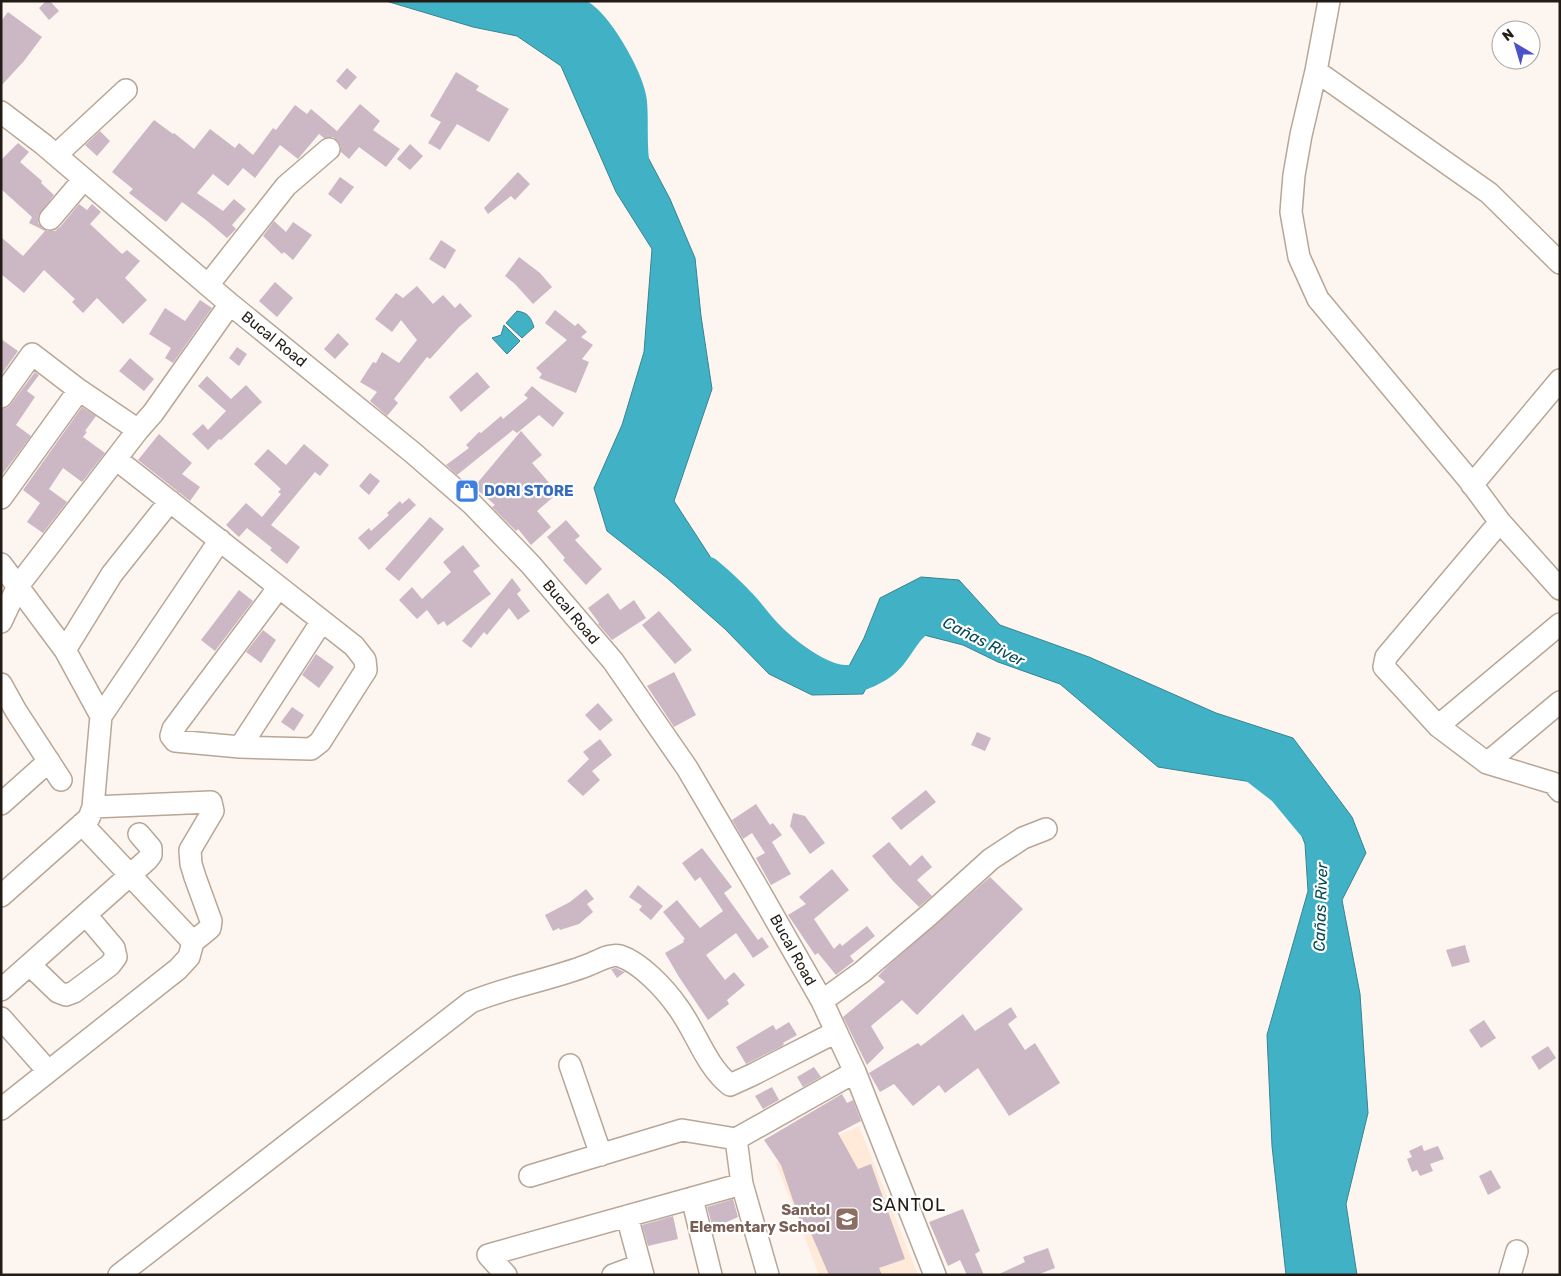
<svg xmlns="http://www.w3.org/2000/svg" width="1561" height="1276" viewBox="0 0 1561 1276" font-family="Rubik,sans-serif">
	<rect width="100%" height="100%" fill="#fdf5ef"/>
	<path fill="#ffead9" d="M859 1126 918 1275H819L776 1163Z"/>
	<path fill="#41b1c6" stroke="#388491" d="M386 1H569L601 40 624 81 633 129 670 199 695 258 701 316 712 389 674 501 765 641 825 665 849 666 864 638 880 598 921 577 959 580 1000 625 1089 657 1216 713 1293 738 1352 817 1366 853 1342 900 1360 994 1368 1113 1346 1204 1357 1275H1286L1272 1146 1267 1035 1308 891 1305 844 1283 787 1158 767 1060 684 998 662 963 645 916 633 885 653 863 694 812 695 769 674 725 629 667 578 607 531 594 488 622 425 644 352 652 249 616 192 561 66 517 36 473 27Z
		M517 311C528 313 530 316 534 327L522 338 506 323Z
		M504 325 520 341 507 354 492 338 501 335Z"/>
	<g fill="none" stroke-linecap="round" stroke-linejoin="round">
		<path stroke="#41b1c6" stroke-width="28" d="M557 1C566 6 576 10 584 16 603 31 630 79 633 102 635 124 632 145 636 167
			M708 571C720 581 732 592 742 603 751 612 758 623 767 632 784 650 819 678 845 679 856 680 867 675 877 669 900 657 902 630 927 618
			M1247 764 1282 791 1311 826"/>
	</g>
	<path fill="#ccb8c5" d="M46 1H50L59 11 49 20 39 8Z
		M8 12 42 37 24 61 1 86V21Z
		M347 68 357 77 346 90 336 81Z
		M456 72 479 86 476 90 509 109 489 142 457 124 440 150 428 143 441 122 430 116Z
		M360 104 380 121 373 130 400 149 386 167 359 147 349 159 341 152V146L338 141 333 137 324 138 319 134 298 159 280 145 255 178 243 168 228 186 213 174 197 193 223 211 234 199 246 209 232 225 236 229 227 238 206 220 182 202 166 222 129 193 133 189 112 172 154 120 173 134 174 133 194 149 210 129 235 148 239 143 253 155 273 128 276 130 295 105 307 114 311 109 337 131Z
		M100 131 110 141 97 156 85 145Z
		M18 143 29 152 20 162 42 181 41 183 54 195 38 216V223L42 228 48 231H55L60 227 79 204 87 210 92 204 101 212 90 224 122 254 127 250 140 261 125 278 147 300 123 324 97 298 83 313 72 302 75 299 44 270 24 293 1 274V237L23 256 45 231 29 223 32 217 1 189V160Z
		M410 144 423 156 410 170 397 159Z
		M518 172 530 184 515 200 511 196 488 214 484 208Z
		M340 177 354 187 341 204 328 194Z
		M274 221 286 232 293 222 312 235 293 260 284 252 282 254 263 236Z
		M441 240 456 250 445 269 429 259Z
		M519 257 540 273 552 287 533 304 515 284 505 276Z
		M275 282 293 298 277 317 259 301Z
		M417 286 433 304 443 295 455 308 460 303 472 316 459 327 430 359 427 357 394 399 398 403 387 416 370 401 377 392 360 382 373 362 376 363 382 352 399 363 417 340 401 320 392 332 375 319 396 293 403 298Z
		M200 300 212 308 173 363 165 358 171 348 149 334 165 308 185 321Z
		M555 310 575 326 578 323 587 332 581 337 593 345 582 359 589 362 576 393 539 378 542 374 536 368 567 340 545 323Z
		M338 333 349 344 335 359 324 349Z
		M1 339 18 351 1 375Z
		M237 347 247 354 239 366 229 358Z
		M130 358 154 379 144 391 119 371Z
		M35 372 39 375 27 391 35 397 16 425 31 436 1 476V409L7 408 11 404Z
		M477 372 490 387 461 412 449 397Z
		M207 376 231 399 246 385 262 402 221 440 219 439 208 450 192 434 203 424 208 430 226 411 198 386Z
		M532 386 564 413 553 427 539 415 517 433 513 430 457 475 446 465 469 448 466 445 479 432 481 433 501 416 503 419 528 398 524 395Z
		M82 407 96 416 85 431 87 432 83 437 105 453 82 482 63 468 49 489 67 502 43 533 27 522 40 503 23 490Z
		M521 431 542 455 532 463 558 493 537 511 551 527 531 545 518 529 516 531 492 507 495 505 474 487Z
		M159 434 192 463 182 474 200 487 190 501 138 460Z
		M304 444 329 465 320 476 315 472 271 525 300 547 287 564 270 550 272 548 247 528 239 537 226 525 246 503 262 517 281 494 278 492 281 489 254 464 268 449 286 465Z
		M370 473 380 481 369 495 359 486Z
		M409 498 416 505 369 550 358 538 369 528 371 531 389 515 387 513 400 501 402 504Z
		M430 517 444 529 399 581 385 569Z
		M566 520 580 536 575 540 602 569 586 585 563 560 565 558 547 537Z
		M463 545 480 566 473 571 491 594 447 626 444 621 438 625 427 610 417 619 399 600 412 587 422 599 451 572 443 562Z
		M512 578 521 590 517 594 530 611 518 620 509 608 487 635 484 632 471 648 462 641Z
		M239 590 253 601 215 651 201 640Z
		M608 593 620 610 634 600 646 618 612 640 598 624 599 623 588 608Z
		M659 611 692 650 675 664 642 625Z
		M263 630 276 640 261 663 246 652Z
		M316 654 334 667 319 688 302 675Z
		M674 672 696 715 674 727 647 686Z
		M598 703 613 720 600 731 585 715Z
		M292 707 304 715 294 731 281 722Z
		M977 732 991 738 985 751 971 745Z
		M600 739 612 755 592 771 600 780 583 796 567 781 589 759 583 752Z
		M926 790 936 802 901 830 891 818Z
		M756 804 770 825 773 823 782 835 772 842 791 874 771 885 756 858 765 853 752 833 743 839 732 820Z
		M793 813 805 816 825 843 810 854 790 826Z
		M889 842 910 866 922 855 932 867 917 880 932 896 919 907 893 881 872 856Z
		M702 848 732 887 724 893 758 940 762 937 769 947 753 958 736 933 706 955 725 980 734 972 745 985 727 1000 729 1004 708 1020 679 977 665 953 684 942 683 940 685 939 663 912 677 900 700 928 723 911 700 877 695 881 682 863Z
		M832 869 849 890 814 919 834 949 840 943 842 946 867 926 875 936 850 956 854 961 836 975 818 953 815 955 788 915 806 904 799 897Z
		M990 877 1023 909 917 1015 902 1000 871 1026 884 1048 867 1065 843 1017 885 982 878 976 889 965Z
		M638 885 663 906 651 920 639 910 642 906 629 897Z
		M586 889 594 899 587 904 593 912 579 924 560 930 559 928 553 931 545 915 570 902Z
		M1465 945 1470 962 1452 967 1446 950Z
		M616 968 622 971 625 972 617 978 611 969Z
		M1011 1007 1017 1017 1008 1024 1025 1050 1035 1043 1060 1083 1009 1116 978 1068 945 1093 939 1085 913 1106 894 1084 880 1092 869 1073 918 1043 921 1046 963 1014 975 1031Z
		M1484 1020 1496 1038 1481 1048 1469 1030Z
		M789 1022 797 1035 783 1043 784 1044 782 1046 746 1064 736 1047 773 1025 776 1030Z
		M1548 1046 1556 1058 1539 1070 1531 1057Z
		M814 1067 821 1077 803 1087 797 1077Z
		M772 1087 779 1100 763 1109 755 1096Z
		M842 1094 847 1103 853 1100 861 1121 838 1133 858 1169 871 1164 905 1259 879 1268 882 1275H829L806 1222 801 1224 781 1165 764 1140Z
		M1422 1145 1424 1151 1438 1146 1444 1159 1430 1164 1433 1171 1420 1176 1417 1170 1412 1172 1407 1159 1412 1157 1409 1151Z
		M1491 1170 1501 1188 1488 1195 1479 1176Z
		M733 1199 738 1217 713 1228 707 1207Z
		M963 1209 980 1251 975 1254 984 1275H967L960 1260 948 1266 929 1222Z
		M673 1216 678 1239 648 1246 642 1225Z
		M1048 1248 1055 1268 1037 1275H997L1025 1262 1023 1257Z"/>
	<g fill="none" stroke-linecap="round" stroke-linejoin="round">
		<g stroke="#b8a697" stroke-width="24">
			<path id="minor" d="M1329 1 1316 71 1301 135 1294 175 1291 212 1299 257 1318 299 1469 480 1500 522 1560 589
				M1316 71 1489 193 1560 263
				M1 112 43 144 230 304 412 452 472 504 531 565 613 661 687 768 757 887 822 1001 855 1072 935 1275
				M56 155 126 90
				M50 219 84 179
				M208 285 286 186 329 149
				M1 397 32 354 79 390 138 430
				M116 459 354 646 365 660 366 670 320 742 311 749 240 747 175 741 171 736 173 729 279 587
				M1472 485 1560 380
				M1 498 79 390
				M1500 522 1386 657 1384 667 1438 726 1487 763 1553 783 1560 791
				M1 564 65 650 101 716 93 807 89 818 1 896
				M1 622 18 586 138 430 153 413 230 304
				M65 650 112 574 170 501
				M1 684 16 711 61 780
				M101 716 220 540
				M1438 726 1560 624
				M240 747 322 621
				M1487 763 1560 702
				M1 804 49 761
				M93 807 211 802 213 811 190 850 191 864 195 877 211 921 210 928 193 942
				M30 965 58 992 66 995 74 992 110 965 116 957 114 948 86 915
				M1 990 147 860 151 855V848L139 834
				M822 1001 862 972 929 915 991 859 1023 838 1046 829
				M1 1018 48 1071
				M570 1065 601 1155
				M1 1109 178 969 189 957 193 942 82 824
				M530 1176 682 1130 736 1139 855 1072
				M742 1184 768 1275
				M692 1198 711 1275
				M627 1216 643 1275
				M119 1275 471 1002C509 986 550 980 588 965 597 962 610 953 620 956 641 963 665 989 677 1006 696 1031 705 1065 730 1085L752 1075 836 1032
				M506 1275 488 1255 742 1184 736 1139
				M613 1275 640 1265
				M1510 1275 1517 1251"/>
		</g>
		<use href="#minor" stroke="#fff" stroke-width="21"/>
	</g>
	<defs>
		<g id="shop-square" transform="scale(1.25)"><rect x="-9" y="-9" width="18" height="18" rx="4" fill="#3f7fe0" stroke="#fff"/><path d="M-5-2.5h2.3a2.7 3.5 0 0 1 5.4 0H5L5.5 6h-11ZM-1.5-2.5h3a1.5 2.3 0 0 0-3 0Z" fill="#fff"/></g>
		<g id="school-square" transform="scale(1.25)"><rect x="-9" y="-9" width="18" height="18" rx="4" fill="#8d6e63" stroke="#fff"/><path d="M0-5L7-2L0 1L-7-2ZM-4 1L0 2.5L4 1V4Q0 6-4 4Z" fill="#fff"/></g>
	</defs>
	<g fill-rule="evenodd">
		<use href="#shop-square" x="467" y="491"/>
		<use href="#school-square" x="847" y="1219"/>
	</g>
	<g text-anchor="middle" stroke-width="4.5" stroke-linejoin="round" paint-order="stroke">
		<g font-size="15" fill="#231c16" stroke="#fff">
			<text transform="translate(274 339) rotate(39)" y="5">Bucal Road</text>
			<text transform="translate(571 612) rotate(50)" y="5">Bucal Road</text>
			<text transform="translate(793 950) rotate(61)" y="5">Bucal Road</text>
		</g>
		<g font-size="15" font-weight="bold" fill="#366cbe" stroke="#fff" text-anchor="start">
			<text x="484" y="496">DORI STORE</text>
		</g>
		<g font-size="15" font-weight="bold" fill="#785e54" stroke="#fff" text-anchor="end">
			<text x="830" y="1215">Santol<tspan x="830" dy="17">Elementary School</tspan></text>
		</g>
		<g font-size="16" font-style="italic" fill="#044a55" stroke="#fff">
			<text transform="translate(984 641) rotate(27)" y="6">Cañas River</text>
			<text transform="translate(1320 907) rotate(-88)" y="6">Cañas River</text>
		</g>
		<g font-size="18" letter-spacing="1" fill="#231c16" stroke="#fff">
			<text x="909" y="1211">SANTOL</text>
		</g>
	</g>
	<rect width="1561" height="1276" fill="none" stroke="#231c16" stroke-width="5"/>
	<g transform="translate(1516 45) rotate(322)"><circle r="24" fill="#ffffff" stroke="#a7a4a2"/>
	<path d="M0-4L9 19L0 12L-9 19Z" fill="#4b51c7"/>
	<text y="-8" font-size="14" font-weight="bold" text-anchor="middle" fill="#231c16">N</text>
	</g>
</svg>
